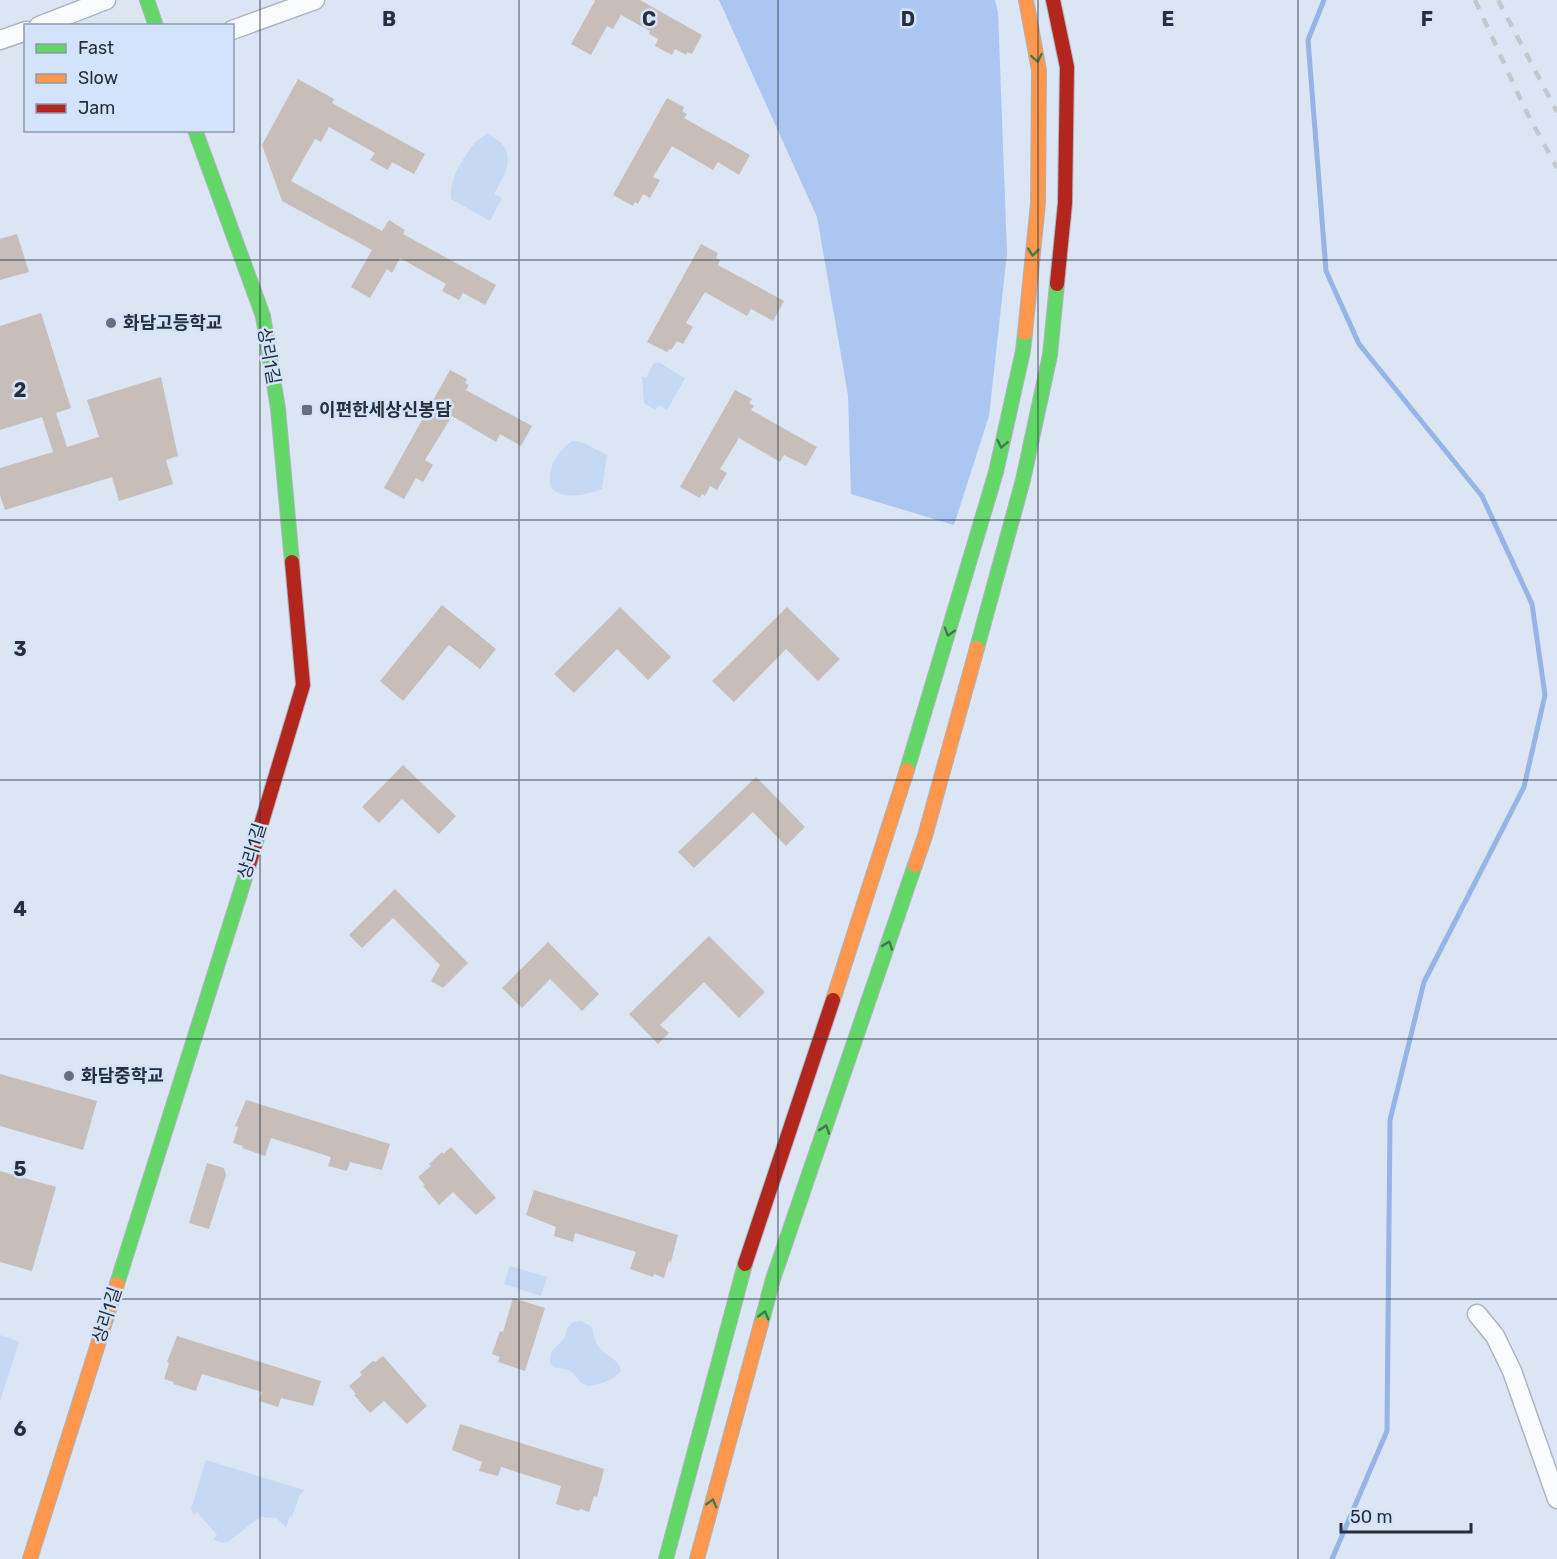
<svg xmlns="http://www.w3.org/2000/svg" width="1557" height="1559" viewBox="0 0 1557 1559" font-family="Rubik,'Noto Sans KR',sans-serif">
	<rect width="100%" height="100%" fill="#dce5f3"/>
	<path fill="#c5d8f4" d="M488 133C493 138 499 140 503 145 515 162 502 179 494 194L502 198 490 221 451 199C449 181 462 159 473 145 476 140 483 137 488 133Z
		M658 362 685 378 667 410 659 405 655 410 644 403 642 376 646 378 653 364Z
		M573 441 584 443 607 455 602 489C587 495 565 500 552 489 544 473 558 449 573 441Z
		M510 1266 547 1277 541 1296 504 1284Z
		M581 1321 591 1326C594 1333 594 1340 598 1346 605 1357 618 1357 621 1371 617 1378 591 1390 584 1384 578 1381 576 1374 570 1371 562 1366 555 1372 550 1362L551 1352 564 1339 568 1327 573 1322Z
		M0 1335 19 1342 0 1401Z
		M206 1460 304 1490 302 1494H300L292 1517 290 1516 286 1527 276 1518 260 1517 229 1541C223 1543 219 1543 214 1539L217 1535 197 1512 194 1515 191 1509Z"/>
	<path fill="#aac6f1" d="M719 0H995L998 12 1007 253 989 416 954 525 851 494 848 395 817 217Z"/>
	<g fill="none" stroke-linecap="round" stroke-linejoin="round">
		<path stroke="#95b5e7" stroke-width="5" d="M1324 0 1308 40 1326 271 1359 344 1482 496 1532 604 1545 695 1524 787 1424 982 1390 1120 1387 1431 1332 1559"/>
	</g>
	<path fill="#c7beb9" d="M593 0H640L702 35 692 54 687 52 686 55 675 49 672 55 655 46 658 39 649 34 650 31 621 15 613 29 607 26 591 55 571 44 595 1Z
		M298 79 334 99 332 103 425 154 414 174 392 162 388 170 370 160 375 153 329 127 321 142 315 139 291 181 382 231 389 220 405 230 403 234 496 285 485 305 463 293 459 300 442 291 446 284 400 258 392 273 387 269 370 298 351 287 372 250 282 201 262 145Z
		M667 98 684 107 682 111 687 114 684 118 750 155 739 175 718 162 713 170 672 146 653 177 660 180 650 198 643 194 638 204 635 202 633 206 613 195Z
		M17 234 29 272 0 280V239Z
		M701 244 718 253 716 258 720 260 718 265 784 301 773 321 751 309 747 316 705 292 686 323 693 327 683 344 677 341 671 350 669 349 667 352 647 342Z
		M41 313 71 408 56 413 67 447 99 437 87 400 161 377 178 456 166 460 173 484 119 501 112 477 5 510 0 495V468L53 452 42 417 0 430V326Z
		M450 370 467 379 465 383 469 385 466 390 532 426 521 446 500 434 496 442 452 416 425 460 433 465 423 482 416 478 404 499 384 488Z
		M735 390 752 399 749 403 754 406 751 410 817 447 806 466 784 455 780 462 739 438 720 469 727 473 717 490 710 486 705 496 702 494 700 498 680 487Z
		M442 605 496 649 480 669 449 645 403 701 380 681Z
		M620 607 671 657 648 680 617 649 574 693 554 674Z
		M787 607 840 659 818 681 786 649 734 702 712 681Z
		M403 765 456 816 439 834 402 799 379 823 362 807Z
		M756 777 805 827 786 846 753 812 694 868 678 852Z
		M395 889 468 963 443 988 431 981 440 965 393 918 362 948 349 935Z
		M709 936 765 992 739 1018 704 982 660 1025 669 1033 658 1044 629 1014Z
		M548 942 599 994 582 1011 550 979 522 1008 502 988Z
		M0 1074 97 1101 83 1150 0 1126Z
		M246 1100 390 1144 382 1170 350 1162 347 1171 328 1166 331 1157 271 1138 265 1156 242 1148 243 1146 233 1143 238 1127 235 1126Z
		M451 1147 496 1198 476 1215 453 1192 439 1205 423 1186 425 1185 418 1177 431 1166 429 1164 442 1152 443 1154Z
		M207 1163 224 1168 226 1175 209 1229 189 1223Z
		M0 1171 56 1187 32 1271 0 1262Z
		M534 1190 678 1235 671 1262 669 1261 664 1278 654 1274 653 1277 630 1269 636 1252 575 1233 573 1242 554 1236 556 1227 526 1215Z
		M513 1298 545 1308 525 1371 498 1362 500 1357 492 1354 500 1331 503 1332Z
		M177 1336 321 1381 313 1406 281 1398 278 1407 259 1401 262 1392 202 1374 196 1391 173 1384 174 1382 164 1379 169 1363 167 1362Z
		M383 1356 427 1406 407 1424 384 1401 370 1413 354 1395 356 1394 349 1386 362 1375 360 1372 373 1361 375 1362Z
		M460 1424 604 1469 597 1497 594 1496 589 1512 580 1509 579 1511 556 1504 561 1486 501 1467 498 1476 479 1471 482 1462 452 1450Z"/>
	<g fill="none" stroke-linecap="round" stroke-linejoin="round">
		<g stroke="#adb4c0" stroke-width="21">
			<path id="street" d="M39 26 106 0
				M232 30 315 0
				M0 40 26 31
				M1477 1314 1495 1336 1512 1371 1557 1499"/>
		</g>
		<g stroke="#adb4c0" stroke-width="16">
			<path id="fast" d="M147 0 156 26
				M195 130 263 316 278 409 292 562
				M977 648 1023 480 1050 355 1057 284
				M907 770 996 472 1023 351 1025 333
				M117 1284 248 868
				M761 1324 773 1279 915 865
				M666 1559 745 1264"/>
		</g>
		<g stroke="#adb4c0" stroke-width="16">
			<path id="slow" d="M1025 333 1038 203 1039 70 1026 0
				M915 865 925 836 977 648
				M833 1000 907 770
				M30 1559 117 1284
				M697 1559 761 1324"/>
		</g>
		<g stroke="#adb4c0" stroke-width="16">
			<path id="jam" d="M1053 0 1067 67 1065 203 1057 284
				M248 868 303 685 292 562
				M745 1264 833 1000"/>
		</g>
		<use href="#street" stroke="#fafbfd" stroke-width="18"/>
		<use href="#fast" stroke="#63d668" stroke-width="14"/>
		<use href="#slow" stroke="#ff974d" stroke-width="14"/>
		<use href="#jam" stroke="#b3261e" stroke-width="14"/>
		<path stroke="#c4c7cb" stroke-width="4.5" stroke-dasharray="10 10" stroke-linecap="butt" d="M1475 0 1525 109 1557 168
			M1498 0 1557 112"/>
	</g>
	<defs><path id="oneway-chevron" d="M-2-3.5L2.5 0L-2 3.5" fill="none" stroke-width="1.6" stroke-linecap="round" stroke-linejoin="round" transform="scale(1.5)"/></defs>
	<g stroke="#427a4f">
		<use href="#oneway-chevron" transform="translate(1037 58) rotate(79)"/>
		<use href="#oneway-chevron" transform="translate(1033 252) rotate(96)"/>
		<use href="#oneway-chevron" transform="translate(1002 444) rotate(102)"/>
		<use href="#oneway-chevron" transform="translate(949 632) rotate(107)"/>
		<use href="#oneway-chevron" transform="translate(888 945) rotate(-71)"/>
		<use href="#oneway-chevron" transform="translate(825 1129) rotate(-71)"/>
		<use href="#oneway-chevron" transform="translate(764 1315) rotate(-75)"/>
		<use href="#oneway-chevron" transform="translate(712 1503) rotate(-75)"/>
	</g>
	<path fill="none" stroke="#272f3a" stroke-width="1.5" stroke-opacity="0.55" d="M260 0V1559M519 0V1559M778 0V1559M1038 0V1559M1298 0V1559M0 260H1557M0 520H1557M0 780H1557M0 1039H1557M0 1299H1557"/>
	<g fill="#666f7b" stroke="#d3e3fc" stroke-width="2">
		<circle cx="111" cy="323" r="6"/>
		<rect x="301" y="404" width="12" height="12" rx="3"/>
		<circle cx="69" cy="1076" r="6"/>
	</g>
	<g text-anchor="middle" stroke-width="5" stroke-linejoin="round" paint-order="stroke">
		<g font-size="18" font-weight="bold" fill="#272f3a" stroke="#d3e3fc" text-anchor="start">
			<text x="123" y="329">화담고등학교</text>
			<text x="319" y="416">이편한세상신봉담</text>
			<text x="81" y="1082">화담중학교</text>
		</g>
		<g font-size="18" fill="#272f3a" stroke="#d3e3fc">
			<text transform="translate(269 356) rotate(80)" y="6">상리1길</text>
			<text transform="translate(252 851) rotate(-73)" y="6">상리1길</text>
			<text transform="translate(107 1315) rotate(-72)" y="6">상리1길</text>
		</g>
	</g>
	<g font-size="20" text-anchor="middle" font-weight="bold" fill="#272f3a" stroke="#d3e3fc" stroke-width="5" stroke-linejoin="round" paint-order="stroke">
		<text x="389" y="26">B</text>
		<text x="649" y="26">C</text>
		<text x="908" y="26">D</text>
		<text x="1168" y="26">E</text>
		<text x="1427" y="26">F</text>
		<text x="20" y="397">2</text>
		<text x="20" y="656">3</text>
		<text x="20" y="916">4</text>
		<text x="20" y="1176">5</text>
		<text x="20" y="1436">6</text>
	</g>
	<rect x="24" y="24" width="210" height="108" fill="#d3e3fc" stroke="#8e9bae" stroke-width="1.5"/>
	<rect x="36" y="44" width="30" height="9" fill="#63d668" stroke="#8e9bae" stroke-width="1.5"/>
	<text x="78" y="54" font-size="18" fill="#272f3a">Fast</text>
	<rect x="36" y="74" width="30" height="9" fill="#ff974d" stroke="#8e9bae" stroke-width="1.5"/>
	<text x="78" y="84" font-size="18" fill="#272f3a">Slow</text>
	<rect x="36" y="104" width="30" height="9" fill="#b3261e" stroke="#8e9bae" stroke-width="1.5"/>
	<text x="78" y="114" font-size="18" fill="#272f3a">Jam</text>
	<path d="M1341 1523v9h130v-9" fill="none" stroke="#272f3a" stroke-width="3"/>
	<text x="1350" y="1523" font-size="18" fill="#272f3a" stroke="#d3e3fc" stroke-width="4.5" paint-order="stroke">50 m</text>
</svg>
